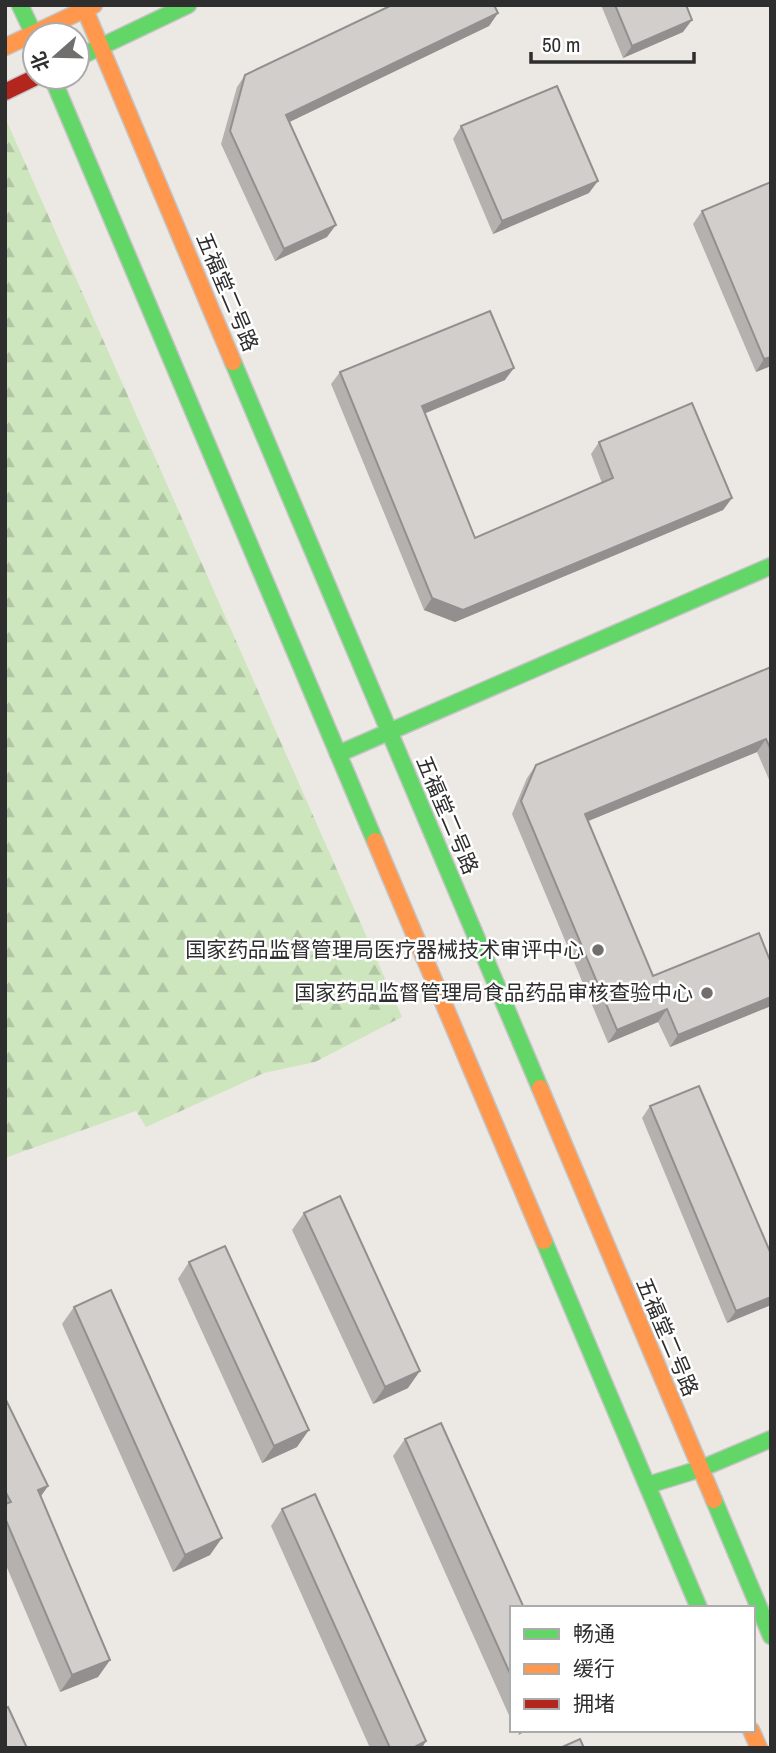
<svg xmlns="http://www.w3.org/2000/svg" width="776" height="1753" viewBox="0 0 776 1753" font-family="'Archivo Narrow','Noto Sans SC',sans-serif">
	<defs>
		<pattern id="forest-firs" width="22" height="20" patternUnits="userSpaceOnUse" patternTransform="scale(1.75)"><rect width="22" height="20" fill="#cee6be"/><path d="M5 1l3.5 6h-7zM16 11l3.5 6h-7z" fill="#b1c6a4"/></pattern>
	</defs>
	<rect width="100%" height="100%" fill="#ece8e4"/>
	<path fill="url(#forest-firs)" d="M7 122 402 1017 315 1062 264 1073 146 1127 136 1111 5 1158Z"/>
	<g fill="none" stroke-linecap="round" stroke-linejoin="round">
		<g stroke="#c5c4c5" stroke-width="19">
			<path id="fast" d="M20 5 35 37
				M77 58 188 5
				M52 77 375 841
				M233 362 540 1088
				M338 754 771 566
				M544 1241 699 1608
				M648 1485 700 1469 771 1439
				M714 1500 771 1636"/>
		</g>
		<g stroke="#c5c4c5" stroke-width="19">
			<path id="slow" d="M83 5 233 362
				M5 47 94 5
				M375 841 544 1241
				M540 1088 714 1500
				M751 1730 759 1748"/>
		</g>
		<g stroke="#c5c4c5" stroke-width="19">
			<path id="jam" d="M5 92 36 77"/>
		</g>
		<use href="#fast" stroke="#63d668" stroke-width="16"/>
		<use href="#slow" stroke="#ff974d" stroke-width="16"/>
		<use href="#jam" stroke="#b3261e" stroke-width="16"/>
	</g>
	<path fill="#b4b1af" d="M601 5H686L683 32 623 58Z
		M498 13 489 26 289 122 327 237 275 261 221 144 237 87 245 75Z
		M461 126 589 193 493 234 453 139Z
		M702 211 771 366 756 372 693 224Z
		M340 372 505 380 425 413 475 538 602 483 591 454 599 442 732 498 723 510 455 622 424 610 331 384Z
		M771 667V784L757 752 588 821 653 976 771 963V1006L670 1047 658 1022 608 1043 512 814 527 778 536 765Z
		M650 1106 771 1254V1305L727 1323 642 1118Z
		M304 1213 408 1388 373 1404 292 1230Z
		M189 1262 297 1447 262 1463 178 1279Z
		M74 1307 210 1555 173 1572 62 1324Z
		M5 1398 48 1486 41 1496 110 1660 98 1677 60 1692 5 1563Z
		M405 1439 512 1608V1722L393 1456Z
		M282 1509 422 1748H370L271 1526Z"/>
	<path fill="#92908e" d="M498 13 489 26 277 128 286 115Z
		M692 20 683 32 623 58 632 46Z
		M598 181 589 193 493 234 502 221Z
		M336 225 327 237 275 261 284 249Z
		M771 357V366L756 372 764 359Z
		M514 368 505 380 414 418 422 406Z
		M732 498 723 510 455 622 424 610 432 598Z
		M766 739 757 752 576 826 585 814Z
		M771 997V1006L670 1047 678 1035Z
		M667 1009 658 1022 608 1043 617 1030Z
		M771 1297V1305L727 1323 736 1311Z
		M420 1371 408 1388 373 1404 385 1387Z
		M309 1430 297 1447 262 1463 274 1446Z
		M48 1486 36 1503 38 1490Z
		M222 1538 210 1555 173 1572 185 1555Z
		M110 1660 98 1677 60 1692 72 1675Z
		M521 1730H529L518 1735Z
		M426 1741 422 1748H413Z"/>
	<path fill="#d1cecb" stroke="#92908e" stroke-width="2" d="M392 5H494L498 13 286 115 336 225 284 249 230 131 245 75Z
		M615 5H686L692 20 632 46Z
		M557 86 598 181 502 221 461 126Z
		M771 182V357L764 359 702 211Z
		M490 311 514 368 422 406 475 538 613 478 599 442 692 403 732 498 463 610 432 598 340 372Z
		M771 667V750L766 739 585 814 653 976 759 933 771 963V997L678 1035 667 1009 617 1030 521 801 536 765Z
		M699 1086 771 1254V1297L736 1311 650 1106Z
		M340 1196 420 1371 385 1387 304 1213Z
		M225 1246 309 1430 274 1446 189 1262Z
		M111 1290 222 1538 185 1555 74 1307Z
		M5 1398 48 1486 38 1490 110 1660 72 1675 5 1518V1504L11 1502 5 1491Z
		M441 1423 524 1608H512V1678L405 1439Z
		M315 1494 426 1741 413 1748H390L282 1509Z
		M8 1707 27 1748H5V1709Z
		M580 1739 584 1748H560Z"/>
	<g fill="#706f6e" stroke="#fff" stroke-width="2.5">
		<circle cx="598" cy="950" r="7"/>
		<circle cx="707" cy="993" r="7"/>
	</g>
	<g text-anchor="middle" stroke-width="5" stroke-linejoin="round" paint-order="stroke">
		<g font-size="21" fill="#2e2e2e" stroke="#fff">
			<text transform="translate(227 292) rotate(67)" y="7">五福堂二号路</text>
			<text transform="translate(447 815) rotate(67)" y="7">五福堂二号路</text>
			<text transform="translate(667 1337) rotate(67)" y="7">五福堂二号路</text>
		</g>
		<g font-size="21" fill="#2e2e2e" stroke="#fff" text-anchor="end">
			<text x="584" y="957">国家药品监督管理局医疗器械技术审评中心</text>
			<text x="693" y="1000">国家药品监督管理局食品药品审核查验中心</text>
		</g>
	</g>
	<rect width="776" height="1753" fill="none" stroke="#2e2e2e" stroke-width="14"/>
	<rect x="510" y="1606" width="245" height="126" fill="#ffffff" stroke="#ababab" stroke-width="2"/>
	<rect x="524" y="1629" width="35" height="10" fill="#63d668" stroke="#ababab" stroke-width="2"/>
	<text x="573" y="1641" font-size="21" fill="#2e2e2e">畅通</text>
	<rect x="524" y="1664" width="35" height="10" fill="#ff974d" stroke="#ababab" stroke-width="2"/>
	<text x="573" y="1676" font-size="21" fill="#2e2e2e">缓行</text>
	<rect x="524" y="1699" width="35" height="10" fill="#b3261e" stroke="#ababab" stroke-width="2"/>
	<text x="573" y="1711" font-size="21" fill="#2e2e2e">拥堵</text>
	<g transform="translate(56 56) rotate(250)"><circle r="33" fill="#ffffff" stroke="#ababab" stroke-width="2"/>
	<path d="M0-5L12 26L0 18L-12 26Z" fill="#706f6e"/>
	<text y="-10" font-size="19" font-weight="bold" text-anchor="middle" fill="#2e2e2e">北</text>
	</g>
	<path d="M531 52v10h163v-10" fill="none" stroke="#2e2e2e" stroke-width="3.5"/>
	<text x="542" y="52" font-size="21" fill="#2e2e2e" stroke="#ffffff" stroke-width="5" paint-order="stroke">50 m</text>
</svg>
